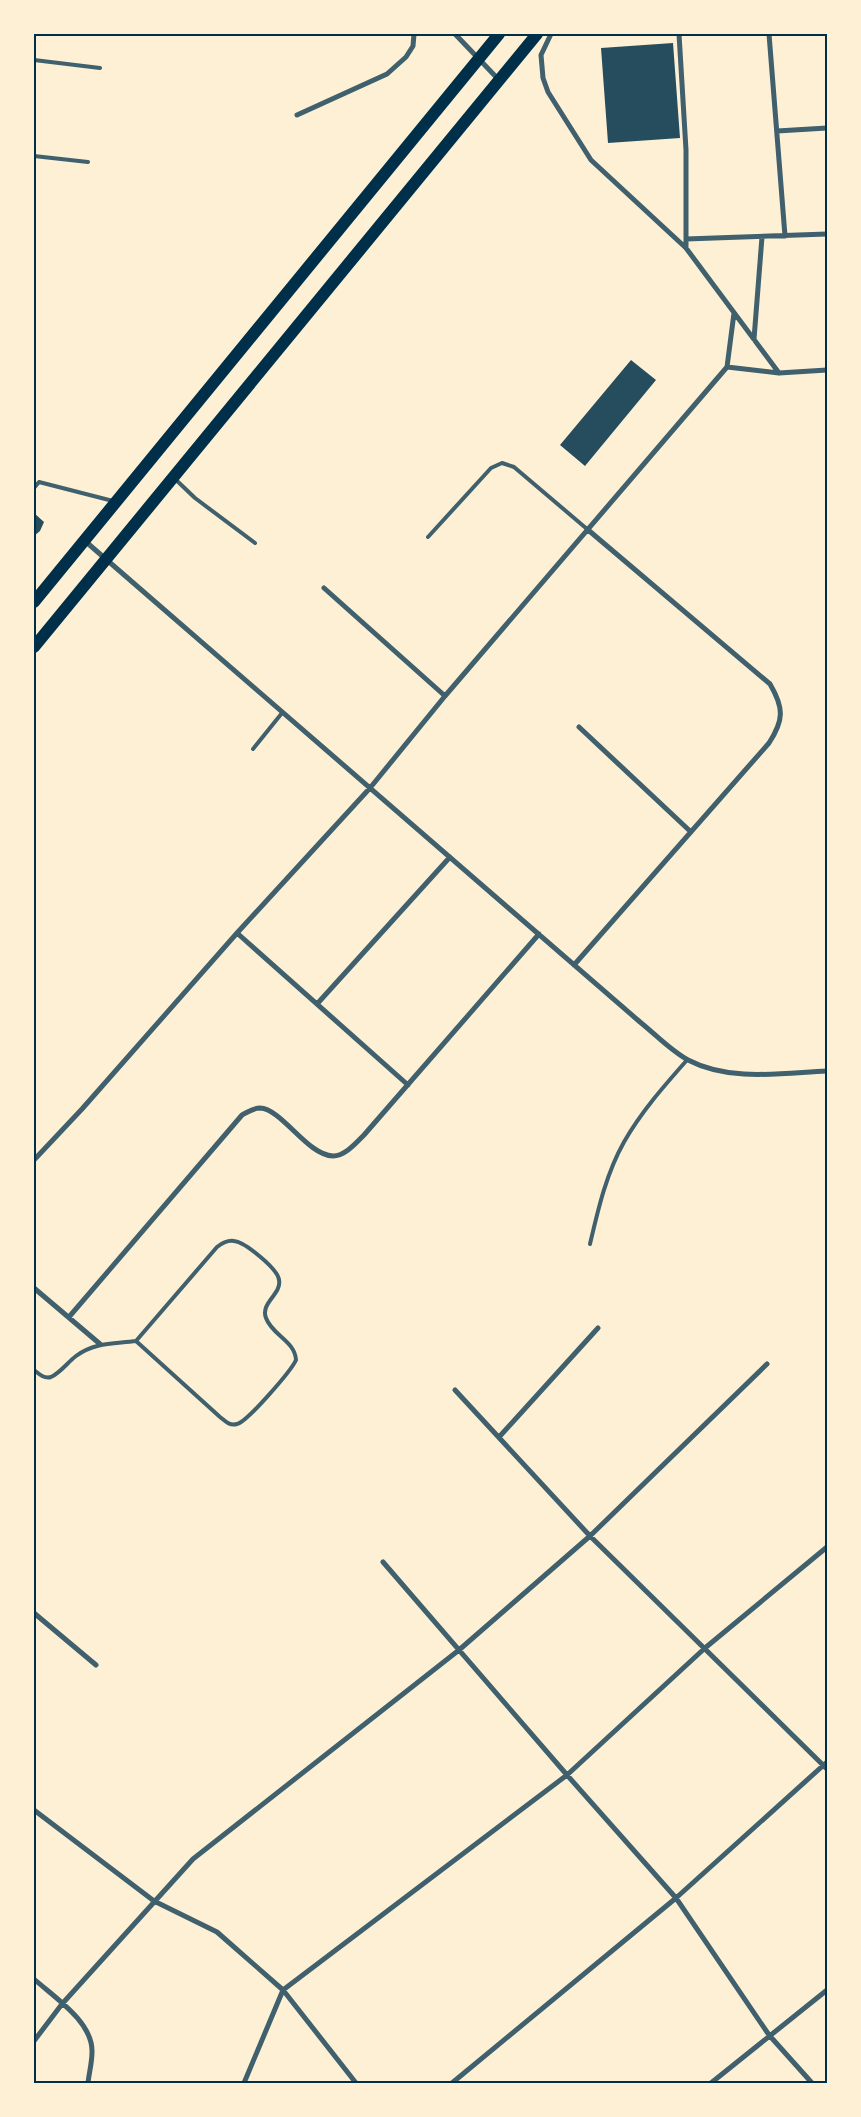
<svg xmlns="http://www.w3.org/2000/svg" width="861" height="2117" viewBox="0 0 861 2117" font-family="'PT Sans',sans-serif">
	<rect width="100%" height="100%" fill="#fdf0d5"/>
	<path fill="#264d5e" d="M673 43 680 138 608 143 601 48Z
		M631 360 656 380 585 466 560 445Z
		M34 513 44 522 40 531 34 536Z"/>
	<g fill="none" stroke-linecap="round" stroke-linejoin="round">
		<path stroke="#3f606c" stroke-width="4" d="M34 60 100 68
			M34 156 88 162
			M174 478 195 498 255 543
			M34 488 39 482 113 501
			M428 537 491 468 502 463 514 467 587 529
			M253 749 282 713
			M590 1244C598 1210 606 1174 624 1142 641 1112 664 1086 687 1060
			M34 1370C39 1374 44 1379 51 1377 60 1373 68 1362 76 1356 95 1342 114 1344 136 1341L220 1417C225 1421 229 1426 237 1424 247 1422 291 1371 296 1360 295 1341 272 1335 266 1318 260 1303 282 1294 279 1280 278 1269 245 1242 234 1241 227 1240 222 1243 217 1247L136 1341"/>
		<path stroke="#3f606c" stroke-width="5" d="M455 34 499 80
			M551 34 541 55 543 78 548 92 591 160 686 248 779 373
			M679 34 686 150V248
			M769 34 785 236
			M297 115 387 74 406 57 413 46 414 34
			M777 131 827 128
			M686 239 827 234
			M754 339 762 237
			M727 367 779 373 827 370
			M85 541 640 1022C655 1034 671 1051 688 1060 730 1082 782 1073 827 1071
			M324 588 445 696
			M579 727 691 832
			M237 933 408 1085
			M574 965 769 743C784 720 784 708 770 684L587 529
			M317 1004 450 857
			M34 1160 82 1109 237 933 370 788 445 696 727 367 734 313
			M34 1288 100 1344
			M69 1317 242 1115C248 1112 253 1108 260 1108 282 1109 307 1155 333 1156 345 1156 356 1143 364 1135L539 934
			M455 1390 590 1536 827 1769
			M500 1436 598 1328
			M383 1562 567 1775 676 1898 769 2035 812 2083
			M34 1613 96 1665
			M34 1810 154 1901 217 1932 283 1990 356 2083
			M34 1979C54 1997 93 2022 92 2052 92 2063 89 2073 88 2083
			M34 2041 62 2004 193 1859 459 1650 590 1536 767 1364
			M244 2083 283 1990 567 1775 705 1648 827 1547
			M452 2083 676 1898 827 1762
			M711 2083 827 1990"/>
		<path stroke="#003049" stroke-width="12" d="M34 602 499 34
			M34 647 537 34"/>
	</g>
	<rect width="861" height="2117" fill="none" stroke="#fdf0d5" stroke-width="70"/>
	<rect x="35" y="35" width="791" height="2047" fill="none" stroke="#003049" stroke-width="2"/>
</svg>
